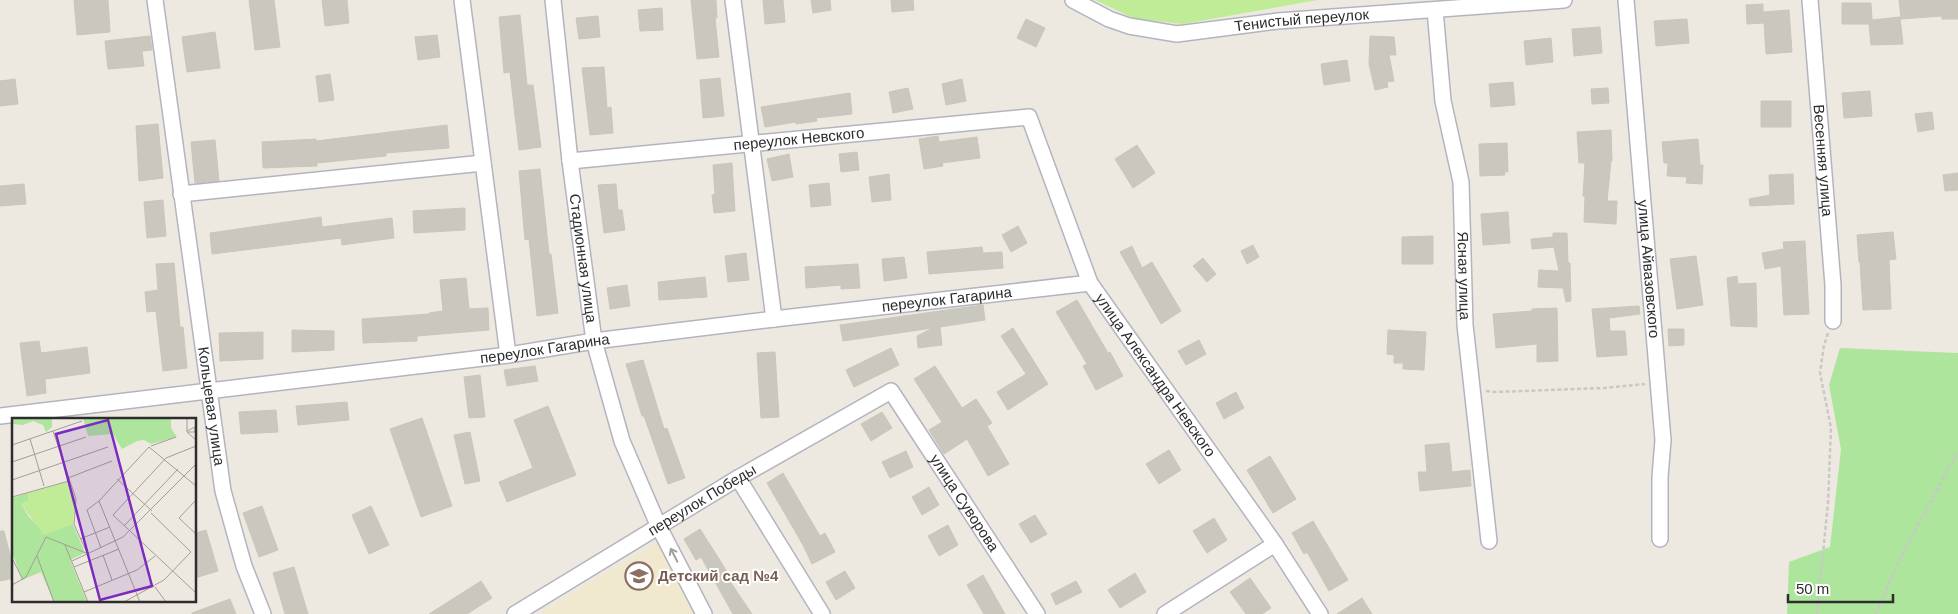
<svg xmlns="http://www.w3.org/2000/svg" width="1958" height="614" viewBox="0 0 1958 614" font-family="Arial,sans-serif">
	<rect width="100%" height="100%" fill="#eee9e0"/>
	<path fill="#f0e8cf" d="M660 540 696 614H542L541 612Z"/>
	<path fill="#aee59c" d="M1840 348 1958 353V614H1787L1789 562 1830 547 1841 449 1829 385Z"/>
	<path fill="#c1ec97" d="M1095 0H1318L1183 24 1135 19Z"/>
	<path fill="#cac7be" stroke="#cac6b9" d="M74 0H108L110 32 77 35Z
		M249 0H274L280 47 255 50Z
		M322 0H347L349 23 325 26Z
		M691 0H716L717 18H715L719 57 697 59Z
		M763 0H783L785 22 765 24Z
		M811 0H830L831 10 813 13Z
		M891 0H913L914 10 892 12Z
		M1899 0H1958V19H1942V16L1901 19Z
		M1842 3H1871L1872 20 1900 17 1903 44 1871 45 1869 24H1842Z
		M1763 4V12L1789 10 1792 52 1766 54 1764 23 1747 24 1746 5Z
		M662 8 663 30 640 31 638 10Z
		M520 15 527 85H533L541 147 519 150 510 72 504 73 499 17Z
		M598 16 600 37 579 39 576 18Z
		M1026 19 1045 28 1036 47 1017 38Z
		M1687 19 1689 43 1656 46 1654 21Z
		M1600 27 1602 53 1574 56 1572 29Z
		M215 32 220 68 187 72 182 37Z
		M437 35 440 57 418 60 415 37Z
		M150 36 152 50 142 51 144 66 108 69 105 41Z
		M1370 36 1394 37 1396 55H1389L1394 81 1387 82 1388 87 1375 90 1369 64Z
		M1551 38 1553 62 1526 65 1524 41Z
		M1347 60 1350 81 1324 85 1321 64Z
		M604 67 607 108 611 107 613 133 590 135 582 68Z
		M330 74 334 100 319 102 316 76Z
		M720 78 724 116 703 118 700 80Z
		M15 79 18 104 0 106V81Z
		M962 79 966 101 946 105 942 84Z
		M1513 82 1515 105 1491 107 1489 84Z
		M908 88 913 109 893 113 889 92Z
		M1608 88 1609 103 1592 104 1591 89Z
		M1870 91 1872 116 1844 118 1842 93Z
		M850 93 852 114 816 118 817 121 796 124V122L765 127 761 107Z
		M1761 101H1791V127H1761Z
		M1932 112 1934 129 1918 132 1915 114Z
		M158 124 163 178 139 181 136 126Z
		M447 125 449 148 386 153V156L317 163V166L263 168 262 142 316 139V141Z
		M1611 130 1612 161H1611L1607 201H1617L1616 224 1584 222 1585 196H1583L1585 163H1579L1577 132Z
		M938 136 939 142 977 137 980 158 942 163 943 166 924 169 919 139Z
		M1698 139 1700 165H1703L1702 184 1686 183 1687 177 1667 176 1668 163H1664L1662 142Z
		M215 140 219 181 195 183 191 142Z
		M1507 143 1508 172H1504L1505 175 1480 176 1479 144Z
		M1137 145 1155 173 1133 188 1115 159Z
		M857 152 859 170 841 172 839 154Z
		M789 154 793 177 772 181 767 159Z
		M732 163 735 211 714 213 712 195 715 194 713 165Z
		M540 169 549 254H551L558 313 537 316 529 239 525 240 519 171Z
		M1958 173V190L1945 191 1943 175Z
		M889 174 891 200 872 202 869 177Z
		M1793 174 1794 204 1750 206 1749 199 1770 195 1769 175Z
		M829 183 831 205 811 207 809 185Z
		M24 184 26 204 0 206V186Z
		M616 184 618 210H622L625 230 604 233 598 185Z
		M163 200 166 236 147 238 144 202Z
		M465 208V230L414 233 413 211Z
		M1508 212 1510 243 1483 245 1481 214Z
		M321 217 322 227 392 218 394 238 342 245 341 238 212 254 210 233Z
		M1018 226 1027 243 1011 252 1002 235Z
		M1893 232 1896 259 1889 260 1891 309 1863 310 1860 262H1859L1857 235Z
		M1553 233H1567L1568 263H1570L1571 301 1566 302 1563 288 1538 287 1539 270 1559 271 1554 247 1532 249 1531 239 1553 237Z
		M1433 236V264H1402V237Z
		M1805 241 1809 314 1784 315 1781 266 1765 269 1762 253 1784 249 1783 242Z
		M1253 245 1259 257 1247 264 1241 251Z
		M1132 246 1142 268 1152 262 1181 311 1161 324 1120 252Z
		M982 247 983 253 1002 252 1003 268 929 274 927 252Z
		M746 253 749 280 728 282 725 256Z
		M1696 256 1703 305 1677 309 1670 259Z
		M904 257 907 278 884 281 882 259Z
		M1203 258 1216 274 1207 282 1193 266Z
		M174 263 180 327H183L187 368 163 371 156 311 147 312 145 292 158 290 156 264Z
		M858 264 860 288 841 289V285L806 288 805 267Z
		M1737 276 1738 284 1756 283 1757 327 1731 326 1727 278Z
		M705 277 707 297 659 300 658 282Z
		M466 278 469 309 488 308 489 330 417 336V341L363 343 362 319 429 314V313L443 311 440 280Z
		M627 285 630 306 610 309 607 288Z
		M1077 300 1108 353 1110 352 1123 376 1096 390 1083 366 1087 364 1056 312Z
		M983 305 985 320 940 327 942 345 918 348 917 336 933 328 843 341 840 325Z
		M1639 306 1640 314 1609 318 1610 331H1625L1627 355 1597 357 1592 309Z
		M1557 308 1558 361 1537 362V344L1496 348 1493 314 1532 311V309Z
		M1013 328 1048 384 1008 410 997 392 1026 374 1001 336Z
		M1668 329H1684V345L1669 346Z
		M292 330 334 331V350L292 352Z
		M1388 330 1426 332 1424 370 1403 369V363H1394V355L1387 354Z
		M263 332V359L220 361 219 333Z
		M1199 340 1206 354 1186 365 1178 351Z
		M39 341 41 353 87 347 90 373 45 379 46 393 27 396 20 343Z
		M891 348 899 365 854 387 846 370Z
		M775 352 779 417 761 418 757 353Z
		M643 360 664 429 667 428 685 478 668 484 644 416H642L626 364Z
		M535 366 538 381 507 386 504 370Z
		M935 366 962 408 976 399 992 423 987 426 1009 464 988 476 967 439 944 454 929 430 942 422 914 379Z
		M480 375 485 417 469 418 464 377Z
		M1236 392 1244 408 1224 419 1216 403Z
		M347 402 349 420 298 425 296 406Z
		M548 406 576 475 507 502 499 482 533 468 514 420Z
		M276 410 278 432 241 434 239 412Z
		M882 412 892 428 871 441 861 424Z
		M422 418 452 506 421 517 390 429Z
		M470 432 480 481 465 484 454 435Z
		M1449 443 1452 472 1470 470 1471 486 1420 491 1418 472H1427L1425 445Z
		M1169 450 1181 470 1159 484 1146 464Z
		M906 451 913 467 890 478 882 462Z
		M1270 456 1296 499 1273 513 1247 470Z
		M783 473 820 536 825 533 835 552 812 564 803 545 767 483Z
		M929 487 939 505 922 515 912 497Z
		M262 506 278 550 259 557 243 513Z
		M371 506 389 545 369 554 352 515Z
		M1035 515 1047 534 1031 543 1019 524Z
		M1214 518 1227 540 1207 553 1193 531Z
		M1313 521 1348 580 1329 591 1307 552 1304 554 1292 533Z
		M948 525 958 545 939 556 928 536Z
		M700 529 721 562 731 579 729 580 752 614H733L701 557 696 560 684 539Z
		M206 530 218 571 195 578V533Z
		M0 531H4L14 570V578L0 581Z
		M294 567 308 614H285L273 573Z
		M845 571 855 588 836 600 826 582Z
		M1135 573 1146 592 1120 608 1108 590Z
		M983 575 1005 614H984L967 585Z
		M1250 578 1271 608 1262 614H1246L1230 592Z
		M481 581 492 598 467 614H429Z
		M1076 581 1082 592 1056 605 1051 594Z
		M1362 598 1372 614H1337Z
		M230 599 236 614H192V613Z"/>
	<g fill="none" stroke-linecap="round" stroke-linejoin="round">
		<g stroke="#b3b4c0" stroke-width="18">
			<g id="street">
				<path id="s1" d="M155 0 223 491 244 566 263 614"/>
				<path d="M462 0 508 355"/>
				<path id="s2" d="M553 0 570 161 594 341 622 441 659 527 704 614"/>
				<path d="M733 0 774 319"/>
				<path id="s3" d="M1073 0 1109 19 1129 26 1177 34 1278 21 1564 0"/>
				<path id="s4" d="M1626 0 1663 440 1660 477V539"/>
				<path id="s5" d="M1810 0 1833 285V321"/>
				<path id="s6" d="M1435 10 1443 101 1461 182 1465 325 1489 541"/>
				<path id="s7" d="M570 161 1029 117 1090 283 1275 544 1320 614"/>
				<path d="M181 194 483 163"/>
				<path id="s8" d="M0 416 508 355 594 341 774 319 1090 283"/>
				<path d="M738 478 822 614"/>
				<path id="s9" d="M515 614 738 478 891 391 1037 614"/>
				<path d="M1165 614 1275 544"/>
			</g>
		</g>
		<path stroke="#c8c8c8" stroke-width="2.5" stroke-dasharray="4 2.5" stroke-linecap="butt" d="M1486 391 1495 392 1604 388 1645 384
			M1817 614 1828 503 1831 428 1820 373 1824 345 1828 333
			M1876 614 1900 559 1958 451"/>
		<use href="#street" stroke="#fff" stroke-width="15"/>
	</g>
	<defs><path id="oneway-shaft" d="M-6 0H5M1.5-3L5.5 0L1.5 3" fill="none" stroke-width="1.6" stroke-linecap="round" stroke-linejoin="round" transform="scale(1.25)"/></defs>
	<use stroke="#a0a0a0" href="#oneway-shaft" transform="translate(674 555) rotate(-117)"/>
	<defs>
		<g id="school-ring" transform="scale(1.4375)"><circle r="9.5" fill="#fff" stroke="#8d6e63" stroke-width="1.5"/><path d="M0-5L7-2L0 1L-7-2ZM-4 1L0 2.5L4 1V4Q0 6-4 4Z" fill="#8d6e63"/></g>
	</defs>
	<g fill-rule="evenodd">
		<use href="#school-ring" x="639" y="576"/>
	</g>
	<g text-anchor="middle" stroke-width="4" stroke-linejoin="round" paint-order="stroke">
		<g font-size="15" fill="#2d2d2d" stroke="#fff">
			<text dy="5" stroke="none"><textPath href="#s3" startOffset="236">Тенистый переулок</textPath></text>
			<text dy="5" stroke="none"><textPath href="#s7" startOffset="230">переулок Невского</textPath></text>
			<text dy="5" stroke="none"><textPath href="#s5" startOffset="161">Весенняя улица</textPath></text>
			<text dy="5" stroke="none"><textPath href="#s2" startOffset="260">Стадионная улица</textPath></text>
			<text dy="5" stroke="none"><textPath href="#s4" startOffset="270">улица Айвазовского</textPath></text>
			<text dy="5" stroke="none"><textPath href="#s6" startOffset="268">Ясная улица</textPath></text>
			<text dy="5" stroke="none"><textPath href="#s8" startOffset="954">переулок Гагарина</textPath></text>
			<text dy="5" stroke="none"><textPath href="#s8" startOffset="549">переулок Гагарина</textPath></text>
			<text dy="5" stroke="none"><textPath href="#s7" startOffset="751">улица Александра Невского</textPath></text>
			<text dy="5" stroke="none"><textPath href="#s1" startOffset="410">Кольцевая улица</textPath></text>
			<text dy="5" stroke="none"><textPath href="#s9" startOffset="219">переулок Победы</textPath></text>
			<text dy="5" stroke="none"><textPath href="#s9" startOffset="571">улица Суворова</textPath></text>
		</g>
		<g font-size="15" font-weight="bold" fill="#785e54" stroke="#fff" text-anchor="start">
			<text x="658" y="581">Детский сад №4</text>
		</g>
	</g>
	<g transform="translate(12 418)">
		<rect width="184" height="184" fill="#eee9e0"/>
		<path d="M0 0H40V9L34 14 31 7 21 3 11 7 0 6ZM71 0H159V10L165 19 139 26 132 22 125 23 110 31 101 16 76 18ZM16 75V83L9 86 17 99 29 111 61 106 73 135 58 142 75 184H42L29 154 10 162 0 134V80Z" fill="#aee59c"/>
		<path d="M55 64 63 81 61 106 32 117 9 86 16 83V75Z" fill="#c1ec97"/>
		<path fill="none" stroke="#a19e98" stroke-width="1" d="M175 0V14L184 22M41 13 64 81 62 106 75 135M175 13 183 9V14H176M18 21 32 68M0 27 70 3M139 28 164 19M184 28 154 40 101 97 184 175M0 44 74 19M56 60 100 43M105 61 140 93M0 62 96 29M0 79 57 63M184 82 167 100 184 116M87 83 128 184M112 108 166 51M68 121 98 109M53 127 76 184M89 130 75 92 87 83 137 29 184 68M91 137 100 162M25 138 42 184M0 140 11 162M60 143 111 119 184 46M62 149 107 131M0 167 14 159 34 119 74 135M143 169 154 184M72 174 125 152 143 138M112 184 152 162 179 134 139 95"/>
		<path fill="#7b2cbf" fill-opacity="0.15" stroke="#7b2cbf" stroke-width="2.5" d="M96 2 140 168 88 182 44 16Z"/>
		<rect width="184" height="184" fill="none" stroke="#2d2d2d" stroke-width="2.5"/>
	</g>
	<path d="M1788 594v8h105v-8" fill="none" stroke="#2d2d2d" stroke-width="2.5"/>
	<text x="1796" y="594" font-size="15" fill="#2d2d2d" stroke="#ffffff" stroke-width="4" paint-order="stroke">50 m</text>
</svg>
